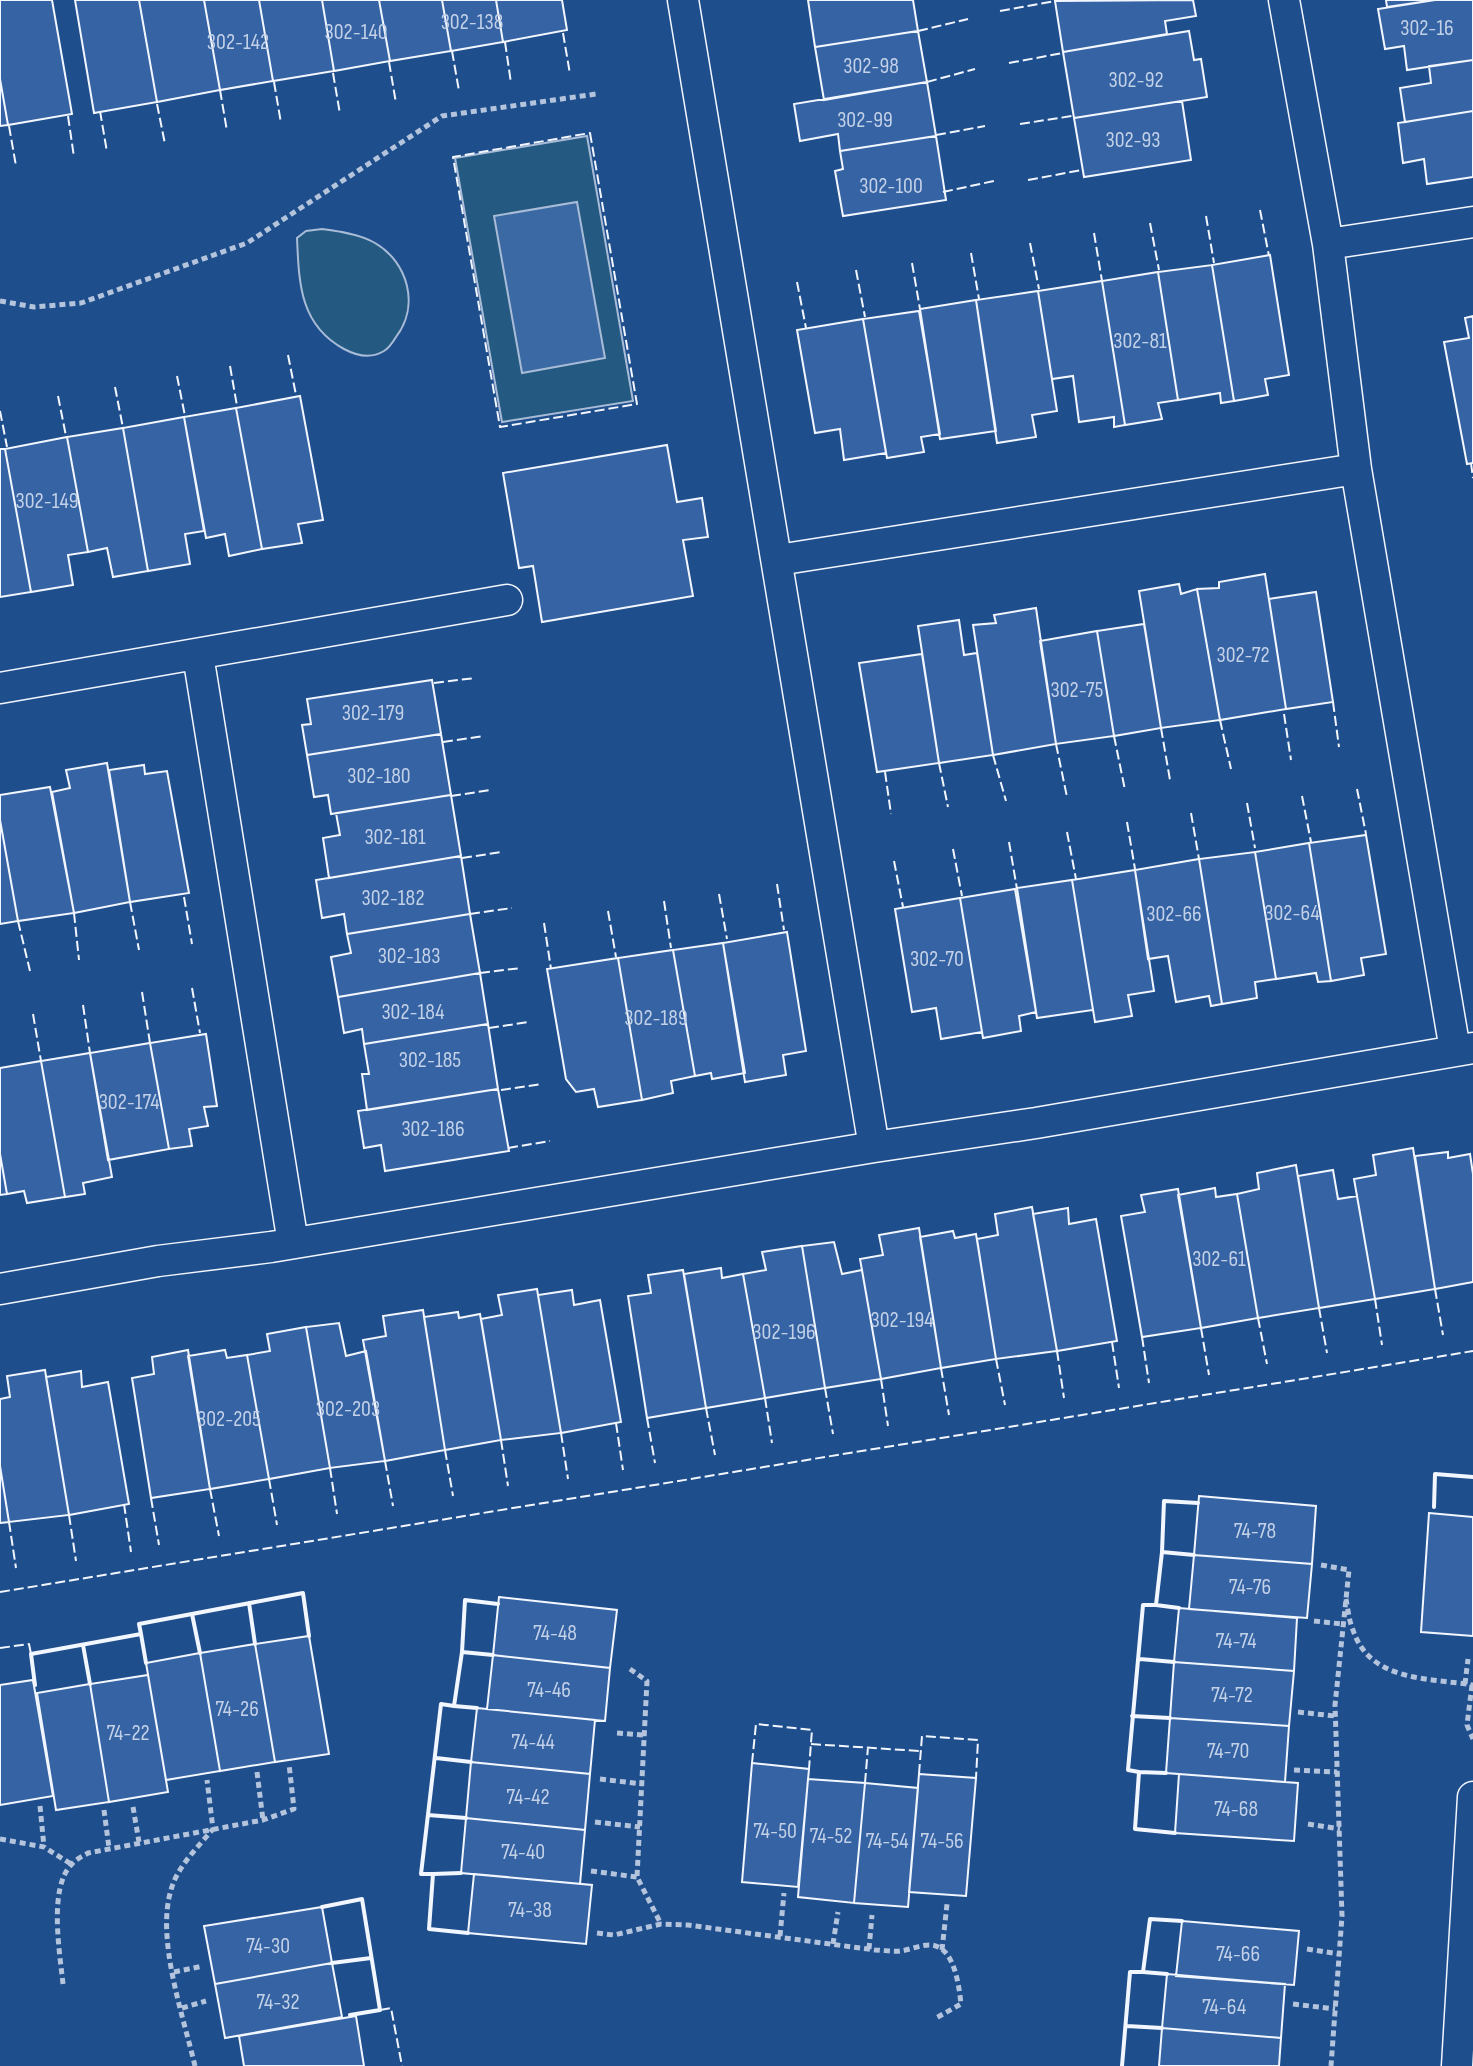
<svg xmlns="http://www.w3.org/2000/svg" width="1473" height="2066" viewBox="0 0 1473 2066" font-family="'Sofia Sans Condensed',sans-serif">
	<rect width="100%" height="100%" fill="#1f4e8c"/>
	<path fill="#245a82" stroke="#a8bbd7" stroke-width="2" d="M587 136 633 401 502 422 455 158Z
		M322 229C338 231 360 234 375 243 408 262 420 306 396 337 393 342 389 348 384 351 371 359 357 356 344 349 300 325 299 284 297 238L306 231Z"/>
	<path fill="#3b69a3" stroke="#a8bbd7" stroke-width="2" d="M577 202 605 358 522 373 494 216Z"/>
	<path fill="#3563a3" stroke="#f2f6ff" stroke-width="2" d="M0 0H52L72 114 8 125 0 79Z
		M75 0H139L157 102 94 113Z
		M139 0H204L220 90 157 102Z
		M204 0H259L273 81 220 90Z
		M259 0H322L334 71 273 81Z
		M322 0H379L390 61 334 71Z
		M379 0H442L451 51 390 61Z
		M442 0H496L503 42 451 51Z
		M496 0H562L567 30 503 42Z
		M808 0H913L918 31 815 47Z
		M1193 0 1196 16 1165 21 1167 34 1063 52 1055 1Z
		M1386 0H1435L1387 7Z
		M1435 0H1473V60L1407 70 1404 46 1385 49 1378 9Z
		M918 31 927 82 824 100 815 47Z
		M1189 31 1194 60 1201 59 1207 97 1074 118 1063 52Z
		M1473 60V111L1405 122 1400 88 1431 83 1429 66Z
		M0 79 8 125 0 126Z
		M927 82 936 136 840 151 838 134 800 141 794 104Z
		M1182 101 1191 160 1084 177 1074 118Z
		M1473 111V177L1427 184 1424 159 1403 163 1398 123Z
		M936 136 946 200 843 216 835 171 843 169 840 151Z
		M1270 255 1289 375 1265 379 1268 395 1234 401 1212 265Z
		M1212 265 1234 401 1221 403 1220 393 1178 400 1158 272Z
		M1158 272 1178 400 1158 403 1162 419 1125 425 1102 281Z
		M1102 281 1125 425 1114 427V417L1079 422 1073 376 1052 379 1038 291Z
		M1038 291 1057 411 1032 415 1036 437 997 443 976 300Z
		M976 300 996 431 940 439 920 309Z
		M919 311 940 434 921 437 924 452 887 458 863 319Z
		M1473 316V463L1467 464 1444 342 1469 338 1465 318Z
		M863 319 886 453 844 460 840 429 815 433 797 330Z
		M300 396 323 520 298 524 302 543 262 549 236 408Z
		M236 408 262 549 229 556 225 534 206 538 184 417Z
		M184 417 204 531 185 534 190 564 148 571 123 428Z
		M123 428 148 571 113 577 107 548 88 552 67 437Z
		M67 437 88 552 68 555 73 585 31 592 5 449Z
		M667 445 677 502 702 498 708 537 683 540 693 596 542 622 533 566 519 568 503 473Z
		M0 449H5L31 592 0 597Z
		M1265 574 1286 709 1220 720 1197 589 1219 588V582Z
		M1179 584 1181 594 1197 589 1220 720 1161 728 1139 591Z
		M1316 592 1333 702 1286 709 1269 599Z
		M1036 608 1056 744 993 755 973 625 996 623 994 615Z
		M959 620 964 655 977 653 993 755 939 763 918 626Z
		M1144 624 1161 728 1114 736 1097 631Z
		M1097 631 1114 736 1056 744 1040 641Z
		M922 654 939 763 877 772 859 663Z
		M432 680 441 734 307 755 302 725 311 724 307 699Z
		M441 734 451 795 331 814 328 795 314 797 307 755Z
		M107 763 130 902 74 913 52 792 70 788 66 770Z
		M144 765 145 774 167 771 189 893 130 902 109 770Z
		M50 787 74 913 18 921 0 820V795Z
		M451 795 461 856 329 878 323 838 340 835 336 813Z
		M0 820 18 921 0 924Z
		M1366 835 1386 954 1361 958 1364 975 1331 981 1309 843Z
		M1309 843 1331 981 1318 982 1316 973 1276 979 1255 852Z
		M1255 852 1276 979 1255 982 1257 998 1222 1004 1199 859Z
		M461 856 470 914 347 934 344 914 322 918 316 880Z
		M1199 859 1222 1004 1211 1006 1209 996 1176 1002 1168 956 1148 959 1135 870Z
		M1135 870 1154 991 1128 995 1132 1016 1095 1022 1072 880Z
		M1072 880 1093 1010 1037 1018 1017 888Z
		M1015 889 1036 1012 1019 1016 1021 1031 983 1038 960 898Z
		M960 898 982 1032 941 1039 936 1008 912 1012 895 909Z
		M470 914 480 973 338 997 331 957 351 953 347 934Z
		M787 932 806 1051 783 1055 786 1075 745 1082 723 943Z
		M723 943 745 1073 712 1079 711 1073 695 1076 673 950Z
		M673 950 695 1076 671 1081 673 1093 642 1100 618 958Z
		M618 958 642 1100 598 1107 594 1089 576 1092 566 1079 547 969Z
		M480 973 488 1024 364 1044 362 1029 344 1033 338 997Z
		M488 1024 498 1089 367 1110 362 1074H369L364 1044Z
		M206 1034 217 1106 204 1107 208 1126 189 1129 192 1146 169 1149 150 1043Z
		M150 1043 169 1149 108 1160 90 1053Z
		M90 1053 112 1177 83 1183 85 1194 65 1197 41 1061Z
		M41 1061 65 1197 27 1203 24 1191 7 1194 0 1154V1068Z
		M498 1089 509 1151 385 1171 381 1145 364 1148 358 1111Z
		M1413 1148 1435 1289 1375 1299 1354 1179 1376 1175 1373 1155Z
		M1448 1152V1158L1470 1154 1473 1174V1282L1435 1289 1415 1156Z
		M0 1154 7 1194 0 1195Z
		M1296 1165 1319 1308 1258 1318 1237 1194 1259 1189 1257 1173Z
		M1333 1170 1338 1199 1357 1196 1375 1299 1319 1308 1298 1176Z
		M1215 1188 1216 1197 1237 1194 1258 1318 1201 1328 1178 1195Z
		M1178 1189 1201 1328 1142 1337 1121 1216 1145 1212 1141 1195Z
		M1032 1207 1057 1351 996 1359 977 1239 998 1235 995 1214Z
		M1068 1208 1069 1224 1096 1219 1117 1341 1057 1351 1033 1214Z
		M919 1228 941 1368 881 1379 860 1259 883 1255 879 1235Z
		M953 1231 955 1238 976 1234 996 1359 941 1368 920 1237Z
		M834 1242 842 1274 862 1270 881 1379 825 1388 802 1246Z
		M802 1246 825 1388 765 1398 743 1274 766 1270 762 1252Z
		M721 1268 722 1278 743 1274 765 1398 706 1408 684 1274Z
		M683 1270 706 1408 647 1418 628 1296 651 1293 648 1275Z
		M537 1289 561 1433 501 1440 481 1319 502 1315 498 1295Z
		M572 1290 574 1305 600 1300 621 1422 561 1433 538 1295Z
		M423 1310 445 1450 385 1461 363 1340 386 1336 383 1316Z
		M458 1312 459 1318 480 1314 501 1440 445 1450 424 1317Z
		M339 1323 346 1356 366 1351 385 1461 330 1468 306 1327Z
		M306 1327 330 1468 269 1479 247 1355 270 1351 267 1334Z
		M188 1350 210 1489 151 1498 132 1378 154 1374 152 1357Z
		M225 1350 227 1358 247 1355 269 1479 210 1489 188 1356Z
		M45 1370 69 1515 9 1522 0 1466V1399L10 1397 7 1376Z
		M81 1371 82 1387 108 1382 129 1504 69 1515 46 1377Z
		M0 1466 9 1522 0 1523Z
		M1199 1496 1316 1506 1312 1564 1194 1555Z
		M1429 1513 1473 1517V1636L1421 1632Z
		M1194 1555 1312 1564 1307 1618 1189 1609Z
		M499 1597 617 1610 610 1668 493 1655Z
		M1179 1608 1297 1618 1294 1671 1174 1662Z
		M309 1636 329 1754 275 1762 255 1644Z
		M255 1644 275 1762 220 1771 200 1653Z
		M200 1653 220 1771 166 1780 146 1663Z
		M493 1655 610 1668 605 1721 487 1709Z
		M1174 1662 1294 1671 1289 1726 1170 1718Z
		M148 1675 168 1792 109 1802 90 1684Z
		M33 1680 53 1796 0 1805V1685Z
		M90 1684 109 1802 56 1810 37 1693Z
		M477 1708 595 1720 590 1774 471 1762Z
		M1170 1718 1289 1726 1285 1782 1166 1773Z
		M471 1762 590 1774 585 1830 466 1818Z
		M752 1763 809 1769 798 1887 742 1882Z
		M919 1774 976 1778 966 1896 909 1892Z
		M1179 1774 1298 1783 1294 1841 1175 1833Z
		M808 1779 865 1783 854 1903 798 1897Z
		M865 1783 918 1788 908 1907 854 1903Z
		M466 1818 585 1830 580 1884 461 1873Z
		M474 1874 592 1885 586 1944 468 1933Z
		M322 1907 332 1963 215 1984 204 1926Z
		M1182 1921 1299 1931 1294 1985 1176 1976Z
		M332 1963 342 2017 225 2038 215 1984Z
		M1167 1974 1285 1984 1281 2038 1162 2028Z
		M356 2016 364 2066H244L239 2036Z
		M1162 2028 1281 2038 1279 2066H1159Z"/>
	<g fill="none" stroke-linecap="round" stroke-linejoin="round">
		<g stroke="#f2f6ff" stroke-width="33">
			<path id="lane" d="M683 0 874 1147
				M1284 0 1328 244 1356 469 1455 1050
				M1328 244 1473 222
				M778 560 1356 469
				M198 655 293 1243
				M0 688 507 600
				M0 1289 158 1261 271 1247 874 1147 1036 1123 1473 1048
				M1457 2066 1473 1797"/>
		</g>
		<path stroke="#b3c4dc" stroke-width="5" stroke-dasharray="6 4" stroke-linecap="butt" d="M0 301 34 307 81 303 247 243 442 116 596 94
			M1321 1565 1349 1570 1335 1705 1342 1916 1331 2066
			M1346 1599C1348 1609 1349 1621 1353 1630 1370 1682 1429 1678 1473 1685
			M1314 1621 1342 1624
			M630 1669 647 1681 637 1877 661 1924
			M1465 1684 1468 1659
			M1472 1685 1467 1725 1473 1739
			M1298 1712 1335 1716
			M617 1733 644 1735
			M1294 1770 1337 1772
			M257 1772 263 1820
			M600 1779 642 1784
			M40 1806 44 1847
			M133 1807 139 1842
			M104 1810 109 1848
			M595 1822 640 1827
			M1308 1824 1340 1829
			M0 1839 44 1847 71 1864
			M591 1871 637 1877
			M597 1933 614 1935 661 1924 688 1925 875 1950C883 1950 892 1952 900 1951 910 1950 922 1944 932 1945 955 1948 959 1987 961 2004L936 2018
			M780 1936 784 1893
			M833 1944 838 1912
			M869 1949 872 1915
			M1307 1949 1339 1954
			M942 1950 947 1904
			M174 1972 203 1966
			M63 1984C60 1954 48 1887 72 1864 76 1859 83 1856 88 1853L263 1820 294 1809 289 1764
			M1293 2004 1335 2009
			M182 2008 206 2001
			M195 2066C183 2015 156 1939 171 1890 177 1867 198 1847 213 1829L207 1780"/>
		<use href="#lane" stroke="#1f4e8c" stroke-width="30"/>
		<path stroke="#f2f6ff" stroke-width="2" stroke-dasharray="10 4" stroke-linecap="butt" d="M1000 11 1055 1
			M918 31 968 19
			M563 33 570 74
			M505 42 511 83
			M452 51 459 91
			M389 62 396 103
			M1009 63 1063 53
			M333 73 340 114
			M274 82 281 123
			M927 82 975 69
			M220 90 227 131
			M157 104 165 144
			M100 111 107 152
			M68 116 74 157
			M1020 124 1072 116
			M9 126 16 166
			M590 133 637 404 500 427 453 157Z
			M936 135 985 126
			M1028 180 1082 170
			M943 192 994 181
			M1260 210 1269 256
			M1206 216 1214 263
			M1150 223 1159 270
			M1094 233 1102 281
			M1030 243 1039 289
			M971 253 979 299
			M912 263 920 309
			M856 270 865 317
			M797 282 806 328
			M288 355 296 395
			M230 366 237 406
			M177 376 185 416
			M115 387 123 428
			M58 396 66 436
			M0 411 7 447
			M1471 463 1473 478
			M434 683 475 678
			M1333 702 1339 747
			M1284 714 1291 760
			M1220 720 1231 769
			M1161 728 1170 780
			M1114 736 1125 790
			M443 742 484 736
			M1056 744 1067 797
			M993 755 1006 801
			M939 763 948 807
			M885 772 891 814
			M1357 789 1366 834
			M451 796 491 790
			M1302 796 1311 842
			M1247 803 1255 848
			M1191 813 1199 859
			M1127 822 1135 869
			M1067 832 1076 879
			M1009 842 1017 889
			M953 849 962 896
			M462 858 502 852
			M894 861 903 907
			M777 884 784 930
			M719 894 727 939
			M184 897 192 944
			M664 901 671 948
			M130 902 139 950
			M608 911 616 957
			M74 913 79 960
			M470 914 512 908
			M18 921 30 971
			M544 923 551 969
			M480 973 521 968
			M192 988 200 1033
			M142 992 150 1043
			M83 1005 90 1053
			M33 1014 41 1061
			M489 1028 529 1022
			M501 1090 542 1084
			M508 1148 550 1141
			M1435 1289 1443 1335
			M1375 1299 1382 1345
			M1319 1308 1327 1353
			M1258 1318 1267 1364
			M1201 1328 1209 1375
			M1142 1337 1149 1383
			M1112 1342 1119 1388
			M1057 1351 1064 1398
			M996 1359 1005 1405
			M941 1368 949 1415
			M881 1379 888 1426
			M825 1388 833 1434
			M765 1398 772 1443
			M706 1408 715 1455
			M647 1418 655 1463
			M616 1423 623 1470
			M561 1433 568 1479
			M501 1440 508 1486
			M445 1450 453 1496
			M385 1461 393 1506
			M330 1468 337 1514
			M269 1479 277 1525
			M210 1489 219 1536
			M151 1498 159 1545
			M124 1504 131 1552
			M69 1515 76 1561
			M9 1522 16 1568
			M0 1592 1473 1351
			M0 1648 29 1644 31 1654
			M811 1744 920 1751
			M752 1763 756 1724 812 1730 809 1769
			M919 1774 922 1736 978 1740 976 1778
			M865 1783 868 1747
			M380 2010 391 2008 402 2066"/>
		<path stroke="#f2f6ff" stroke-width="4" d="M1434 1507 1435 1474 1473 1477
			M1162 1552 1194 1555
			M249 1603 255 1644
			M1156 1605 1179 1608
			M192 1614 200 1653
			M141 1634 146 1663
			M83 1645 90 1684
			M462 1652 493 1655
			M1140 1659 1174 1662
			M35 1685 31 1654 141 1634 139 1624 303 1593 309 1636
			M454 1706 477 1708
			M1132 1716 1170 1718
			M436 1758 471 1762
			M1139 1772 1166 1773
			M428 1815 466 1818
			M1175 1833 1135 1829 1139 1772 1128 1770 1143 1605H1156L1162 1552 1164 1501 1198 1503
			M433 1874 461 1873
			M322 1907 362 1899 380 2010 350 2015
			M468 1933 429 1929 433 1874H421L441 1704 454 1706 462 1652 465 1600 498 1604
			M332 1963 371 1958
			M1143 1972 1167 1974
			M1127 2026 1162 2028
			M1122 2066 1130 1972H1143L1150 1919 1182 1921"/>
	</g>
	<g text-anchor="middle" stroke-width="6" stroke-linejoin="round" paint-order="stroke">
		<g font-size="22" fill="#c3d1e8">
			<text x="472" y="29">302-138</text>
			<text x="1427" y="35">302-16</text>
			<text x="356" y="39">302-140</text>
			<text x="238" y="49">302-142</text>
			<text x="871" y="73">302-98</text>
			<text x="1136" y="87">302-92</text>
			<text x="865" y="127">302-99</text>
			<text x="1133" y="147">302-93</text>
			<text x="891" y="193">302-100</text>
			<text x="1140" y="348">302-81</text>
			<text x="47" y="508">302-149</text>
			<text x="1243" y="662">302-72</text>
			<text x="1077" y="697">302-75</text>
			<text x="373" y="720">302-179</text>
			<text x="379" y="783">302-180</text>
			<text x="395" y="844">302-181</text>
			<text x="393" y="905">302-182</text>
			<text x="1292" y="920">302-64</text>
			<text x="1174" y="921">302-66</text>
			<text x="409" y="963">302-183</text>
			<text x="937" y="966">302-70</text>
			<text x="413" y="1019">302-184</text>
			<text x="656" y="1025">302-189</text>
			<text x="430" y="1067">302-185</text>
			<text x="129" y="1109">302-174</text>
			<text x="433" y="1136">302-186</text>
			<text x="1219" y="1266">302-61</text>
			<text x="902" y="1327">302-194</text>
			<text x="784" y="1339">302-196</text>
			<text x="348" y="1416">302-203</text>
			<text x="229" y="1426">302-205</text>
			<text x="1255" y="1538">74-78</text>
			<text x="1250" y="1594">74-76</text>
			<text x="555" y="1640">74-48</text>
			<text x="1236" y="1648">74-74</text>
			<text x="549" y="1697">74-46</text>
			<text x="1232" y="1702">74-72</text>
			<text x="237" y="1716">74-26</text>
			<text x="128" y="1740">74-22</text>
			<text x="533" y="1749">74-44</text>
			<text x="1228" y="1758">74-70</text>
			<text x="528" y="1804">74-42</text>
			<text x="1236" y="1816">74-68</text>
			<text x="775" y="1838">74-50</text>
			<text x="831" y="1843">74-52</text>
			<text x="887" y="1848">74-54</text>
			<text x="942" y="1848">74-56</text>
			<text x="523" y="1859">74-40</text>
			<text x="530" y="1917">74-38</text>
			<text x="268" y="1953">74-30</text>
			<text x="1238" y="1961">74-66</text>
			<text x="278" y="2009">74-32</text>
			<text x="1224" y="2014">74-64</text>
		</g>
	</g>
</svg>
